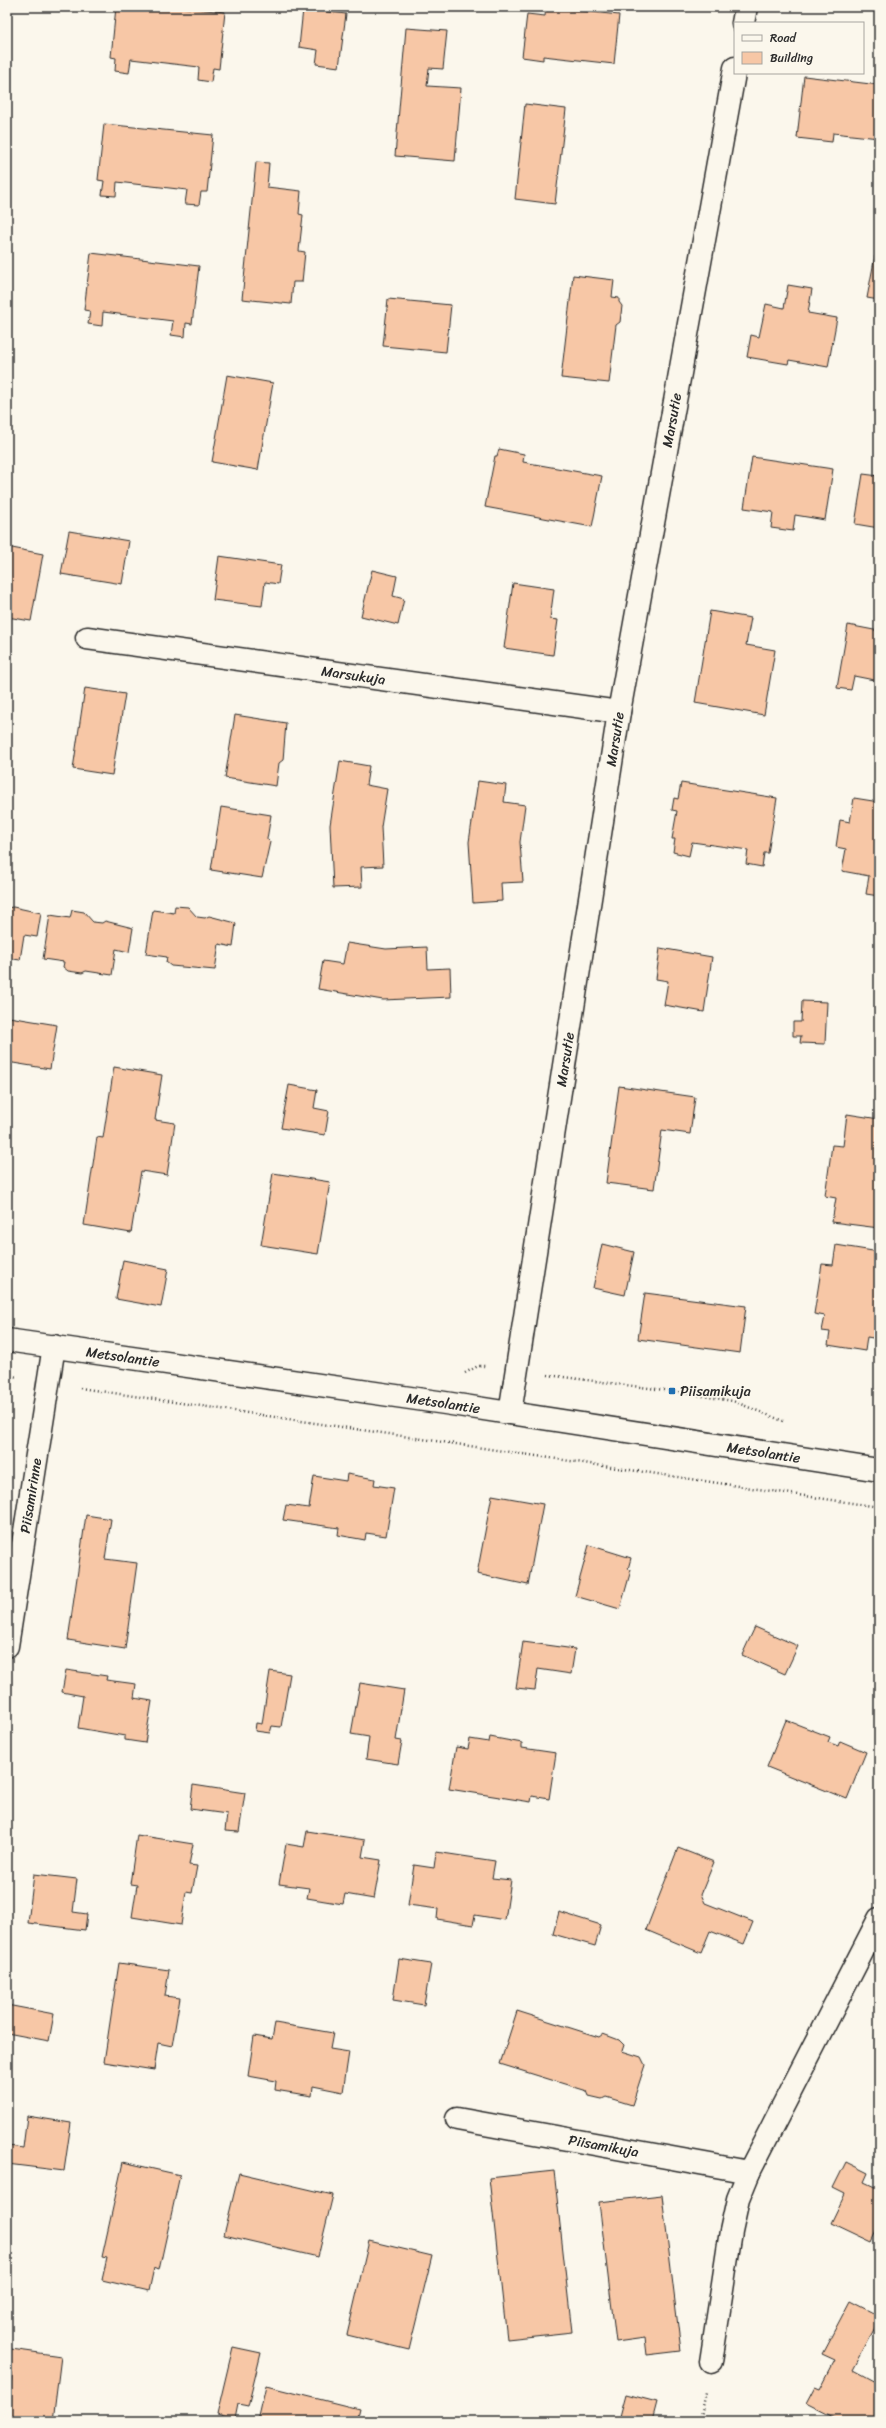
<svg xmlns="http://www.w3.org/2000/svg" width="886" height="2428" viewBox="0 0 886 2428" font-family="Sriracha,sans-serif">
	<rect width="100%" height="100%" fill="#fbf7ec"/>
	<filter id="ink" filterUnits="userSpaceOnUse"><feTurbulence type="fractalNoise" baseFrequency=".025" numOctaves="2"/><feDisplacementMap in="SourceGraphic" scale="8" xChannelSelector="R" yChannelSelector="G"/><feConvolveMatrix kernelMatrix="1 2 1 2 8 2 1 2 1" color-interpolation-filters="sRGB"/></filter>
	<g filter="url(#ink)">
		<path fill="#f7c7a6" stroke="#2b2b2b" d="M116 7H178L225 12 219 69 213 68 211 82 198 80 199 67 131 59 129 73 115 71 116 58 111 57Z
			M546 7 619 15 614 64 543 56V60L522 57 527 14 545 16Z
			M303 9 346 14 339 67 316 64 318 50 299 47Z
			M406 28 447 31 443 69 429 68 427 86 461 88 455 161 395 156Z
			M804 76 879 85V138L833 133 832 142 797 138Z
			M525 104 566 109 555 204 515 199Z
			M104 124 213 135 207 192H201L199 205 185 204 187 190 117 182 116 196 102 195 104 181 98 180Z
			M256 162 269 163 267 187 301 191 299 214 303 215 299 251 305 252 302 282H293L291 304 242 299Z
			M91 253 199 266 192 324 186 323 185 337 171 335 173 321 103 312 102 326 88 324 90 311 84 310Z
			M875 256 879 257V300L867 298Z
			M573 275 614 280 612 297 619 298V302L622 306 620 322 616 325 609 383 561 378Z
			M788 285 812 289 808 313 837 318 828 367 789 360 788 364 747 357 751 335 759 337 766 304 784 308Z
			M388 299 451 305 446 352 383 346Z
			M227 375 273 383 258 470 212 462Z
			M499 449 524 454 523 462 602 476 592 527 485 507 495 456H497Z
			M752 457 833 469 825 520 795 515 793 531 771 528 773 512 744 508Z
			M863 474 879 476V528L855 524Z
			M69 531 129 541 122 584 61 574Z
			M7 547 43 554 31 621 7 617Z
			M219 556 281 565 278 584 265 582 262 606 213 600Z
			M372 570 397 576 393 596 404 599 398 625 361 616Z
			M513 583 554 589 550 619 558 620 553 655 504 648Z
			M710 611 751 618 746 645 775 650 764 715 695 703Z
			M848 625 879 631V681L854 676 851 690 837 688Z
			M85 688 125 694 112 775 73 769Z
			M235 715 286 723 283 760 279 763 276 786 225 778Z
			M340 761 369 766 366 785 387 789 381 827 383 866 361 867 362 887 333 888 330 825Z
			M478 781 506 785 504 802 525 805 520 842 523 882 501 883 502 901 473 903 469 842Z
			M681 783 777 798 768 853H764L762 867 746 864 748 850 692 842 689 856 673 852 675 839H672L677 811 672 810 674 798 678 799Z
			M854 798 879 802V896L866 894 869 876 842 871 846 849 836 847 840 820 850 822Z
			M221 807 271 815 267 839 270 842 262 878 211 870Z
			M175 906 188 907 197 917 205 918 209 916 236 923 233 947 219 944 215 970 171 966 166 962 167 957 146 954 153 910 174 913Z
			M13 907 41 913 37 937 24 935 20 960 7 958V908Z
			M72 910 84 912 93 922 102 923 105 921 133 928 129 952 116 949 112 975 86 971 82 973 68 971 63 967 64 962 43 959 50 915 70 918Z
			M347 943 386 949 427 947 428 969 450 968 451 997 383 1000 318 989 323 961 343 964Z
			M660 948 712 957 704 1012 664 1005 668 981 656 979Z
			M802 1001 827 1002 825 1044 800 1043 801 1036H793V1022H801Z
			M7 1010 9 1017 57 1025 50 1069 7 1062Z
			M114 1067 162 1075 155 1120 175 1123 167 1175 141 1171 131 1233 84 1225 97 1137 103 1138Z
			M289 1085 317 1090 314 1108 329 1111 325 1135 281 1128Z
			M619 1086 695 1097 690 1134 662 1130 654 1189 606 1183Z
			M847 1114 879 1119V1228L832 1222 836 1198 825 1196 832 1145 843 1146Z
			M273 1173 330 1182 318 1254 261 1245Z
			M602 1244 634 1252 625 1295 593 1288Z
			M836 1245 879 1252V1339L867 1337 865 1351 828 1345 830 1332 822 1331 825 1316 814 1314 822 1264 833 1265Z
			M123 1260 168 1269 161 1307 116 1299Z
			M645 1293 746 1306 740 1353 638 1339Z
			M347 1474 375 1479 374 1485 394 1488 386 1536 366 1533 365 1540 338 1535 339 1528 283 1520 286 1505 309 1508 314 1476 346 1481Z
			M492 1495 543 1504 528 1585 477 1574Z
			M86 1515 111 1519 105 1559 137 1563 125 1649 68 1640Z
			M589 1545 631 1558 628 1569 631 1570 620 1609 575 1596Z
			M755 1627 798 1646 785 1674 742 1655Z
			M523 1642 575 1649 571 1674 538 1669 535 1690 516 1688Z
			M66 1670 107 1676 106 1680 136 1684 134 1698 152 1701 145 1743 125 1740V1736L78 1728 83 1696 62 1692Z
			M270 1671 290 1674 281 1727 272 1726 270 1733 255 1731 256 1723 262 1724Z
			M360 1683 404 1690 396 1740 402 1741 398 1764 366 1759 369 1737 351 1734Z
			M786 1720 830 1737 828 1742 838 1746 840 1741 866 1752 847 1799 767 1767Z
			M490 1737 522 1743V1748L556 1753 549 1799 532 1796 531 1802 449 1789 456 1747 468 1749 470 1739 489 1742Z
			M193 1785 245 1793 239 1832 225 1831 227 1814 190 1809Z
			M307 1831 365 1840 362 1857 381 1860 374 1899 345 1894 343 1904 307 1898 309 1888 279 1884 286 1844 304 1847Z
			M137 1835 193 1844 189 1865 197 1866 192 1893 186 1892 181 1925 132 1917 137 1885 130 1884Z
			M678 1848 714 1862 701 1894 705 1903 753 1922 744 1944 710 1931 701 1953 646 1930Z
			M436 1852 495 1861 492 1878 511 1880 505 1920 475 1915 473 1925 437 1919 438 1909 408 1905 414 1865 434 1868Z
			M34 1874 77 1879 73 1912 87 1914 85 1930 28 1923Z
			M559 1912 601 1925 595 1946 553 1934Z
			M399 1959 431 1964 424 2005 393 2000Z
			M119 1963 169 1970 165 1996 180 1998 172 2046 158 2043 154 2070 104 2062Z
			M7 2005 54 2014 49 2041 7 2033Z
			M517 2011 599 2037 603 2034 619 2040 624 2045 622 2051 641 2057 645 2065 632 2105 606 2097 602 2099 589 2096 587 2091 500 2064Z
			M275 2023 333 2033 330 2049 349 2052 343 2092 313 2086 312 2096 275 2090 276 2081 248 2076 254 2036 272 2039Z
			M27 2116 71 2123 64 2171 7 2164 9 2146 23 2148Z
			M123 2162 180 2175 159 2270 154 2268 149 2291 102 2280 107 2258 102 2257Z
			M846 2162 868 2173 864 2182 879 2189V2225L871 2242 831 2223 845 2194 833 2188Z
			M554 2171 572 2332 507 2339 489 2178Z
			M239 2173 333 2195 318 2257 224 2235Z
			M662 2195 681 2351 647 2355 645 2338 616 2342 599 2202Z
			M369 2241 432 2256 409 2350 347 2335Z
			M850 2301 879 2316V2321L853 2370 879 2384V2411L874 2421H839L806 2404 815 2387 820 2389 835 2360 822 2354Z
			M233 2347 261 2353 248 2406 238 2404 235 2419 217 2414Z
			M11 2349 61 2356 53 2421 7 2419V2380L11 2381 12 2373 8 2372Z
			M266 2386 359 2409 356 2421H258Z
			M626 2394 657 2402 652 2421 619 2420Z"/>
		<g fill="none" stroke-linecap="round" stroke-linejoin="round">
			<g stroke="#2b2b2b" stroke-width="25">
				<g id="minor">
					<path d="M743 23 746 7"/>
					<path id="s1" d="M87 638 619 712"/>
					<path id="s2" d="M7 1340 445 1403 879 1470"/>
					<path id="s3" d="M510 1413 619 712 735 68"/>
					<path id="s4" d="M7 1646 54 1346"/>
					<path id="s5" d="M457 2119 749 2172"/>
					<path d="M711 2362 731 2231 738 2199 749 2172 879 1919"/>
				</g>
			</g>
			<path stroke="#2b2b2b" stroke-width="2.5" stroke-dasharray="1 3" stroke-linecap="butt" d="M465 1373 478 1366H486
				M7 1375 18 1377
				M548 1375 672 1391 733 1401 783 1421
				M80 1388 879 1507
				M700 2421 706 2392"/>
			<use href="#minor" stroke="#fbf7ec" stroke-width="22"/>
		</g>
	</g>
	<rect fill="#1f6fb2" stroke="#fbf7ec" stroke-width="1.5" x="668" y="1387" width="8" height="8" rx="2"/>
	<g text-anchor="middle" stroke-width="3.5" stroke-linejoin="round" paint-order="stroke">
		<g font-size="14" fill="#2b2b2b" stroke="#fbf7ec">
			<text dy="5" stroke="none"><textPath href="#s3" startOffset="1006">Marsutie</textPath></text>
			<text dy="5" stroke="none"><textPath href="#s1" startOffset="269">Marsukuja</textPath></text>
			<text dy="5" stroke="none"><textPath href="#s3" startOffset="682">Marsutie</textPath></text>
			<text dy="5" stroke="none"><textPath href="#s3" startOffset="358">Marsutie</textPath></text>
			<text dy="5" stroke="none"><textPath href="#s2" startOffset="117">Metsolantie</textPath></text>
			<text dy="5" stroke="none"><textPath href="#s2" startOffset="441">Metsolantie</textPath></text>
			<text dy="5" stroke="none"><textPath href="#s2" startOffset="765">Metsolantie</textPath></text>
			<text dy="5" stroke="none"><textPath href="#s4" startOffset="152">Piisamirinne</textPath></text>
			<text dy="5" stroke="none"><textPath href="#s5" startOffset="149">Piisamikuja</textPath></text>
		</g>
		<g font-size="14" fill="#2b2b2b" stroke="#fbf7ec" text-anchor="start">
			<text x="680" y="1396">Piisamikuja</text>
		</g>
	</g>
	<rect width="886" height="2428" fill="none" stroke="#fbf7ec" stroke-width="24"/>
	<rect x="12" y="12" width="862" height="2404" fill="none" stroke="#2b2b2b" stroke-width="1.5" filter="url(#ink)"/>
	<rect x="734" y="22" width="130" height="52" fill="#fbf7ec" stroke="#a8a59f"/>
	<rect x="742" y="35" width="20" height="6" fill="#fbf7ec" stroke="#a8a59f"/>
	<text x="770" y="42" font-size="12" fill="#2b2b2b">Road</text>
	<rect x="742" y="52" width="20" height="12" fill="#f7c7a6" stroke="#a8a59f"/>
	<text x="770" y="62" font-size="12" fill="#2b2b2b">Building</text>
</svg>
